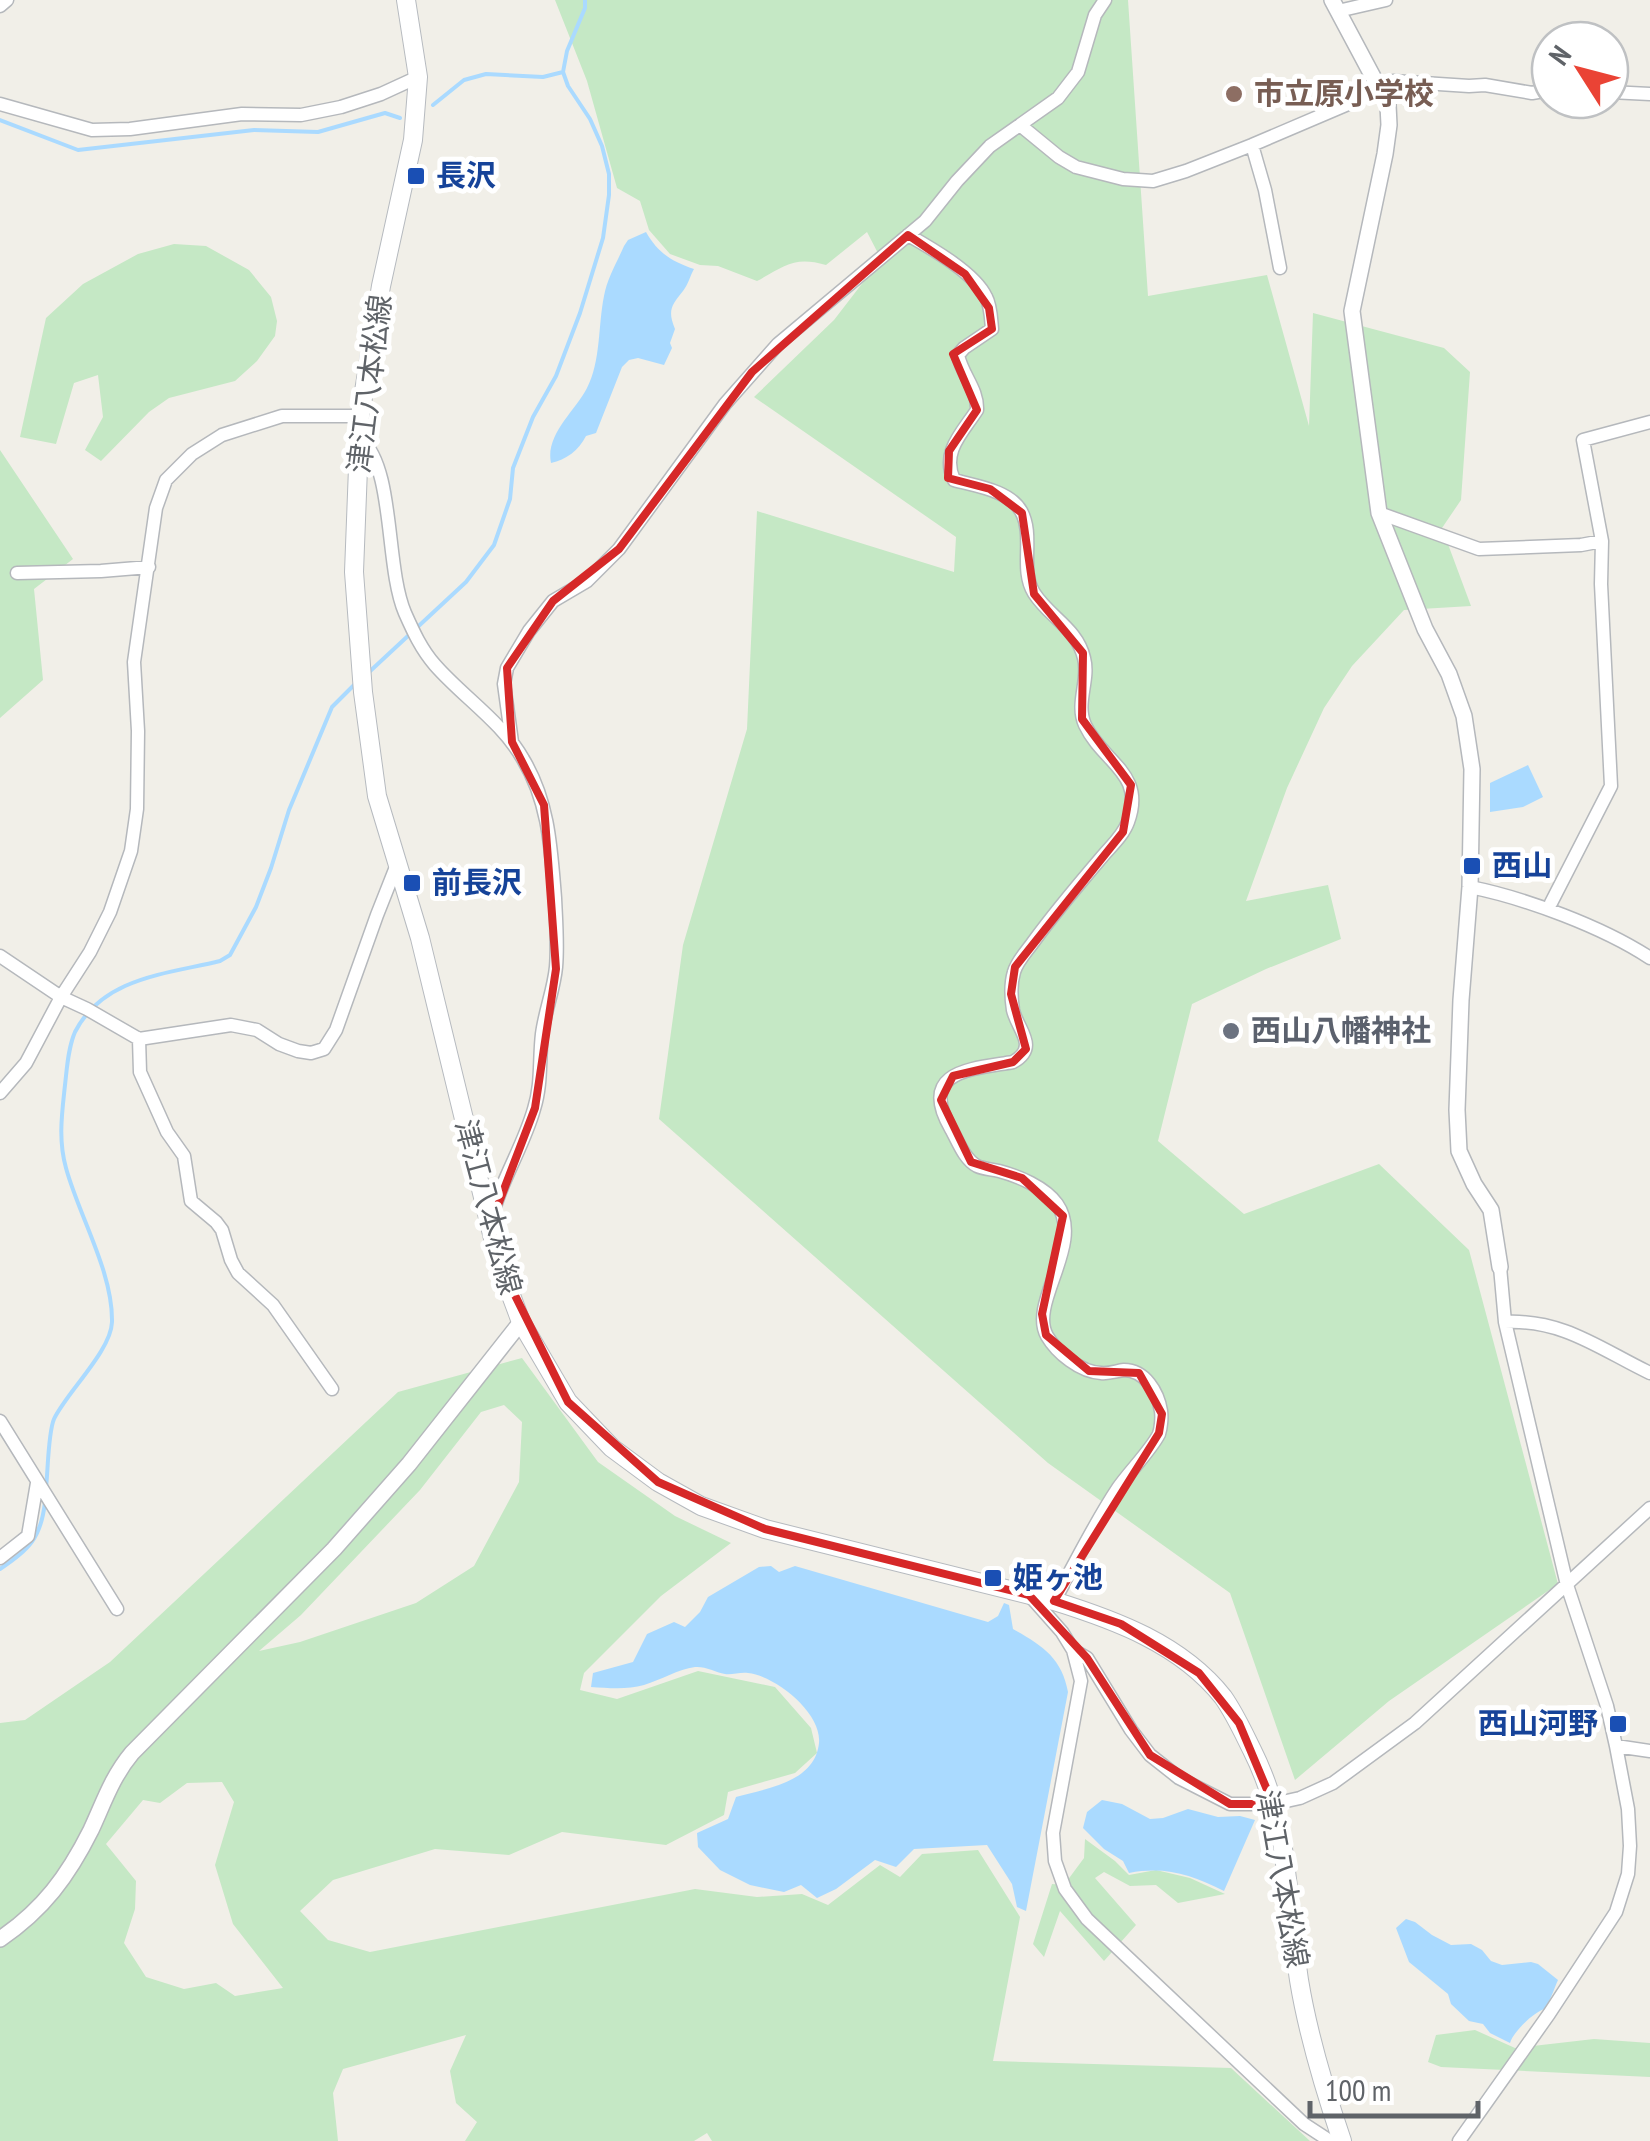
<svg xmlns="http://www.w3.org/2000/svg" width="1650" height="2141" viewBox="0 0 1650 2141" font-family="'PT Sans Narrow','Noto Sans JP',sans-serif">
	<rect width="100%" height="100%" fill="#f1efe8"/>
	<path fill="#c5e8c5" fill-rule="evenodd" d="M555 0H1128L1148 296 1267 275 1309 426 1313 313 1444 348 1470 372 1461 500 1442 528 1471 606 1404 610 1352 666 1324 708 1287 788 1246 901 1328 885 1341 939 1266 969 1192 1004 1158 1141 1244 1214 1379 1164 1469 1250 1558 1584 1389 1701 1295 1780 1230 1593 1048 1463 659 1119 683 945 747 729 757 511 954 572 956 537 754 397 834 320 881 259 867 232 826 265C794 256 785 266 757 281L718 266 700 265 670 254 649 230 640 201 617 188 587 81Z
		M174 244 206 246 249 270 271 297 277 321 275 336 257 361 235 381 169 398 149 412 101 461 85 450 103 417 98 375 74 383 56 444 20 437 46 318 83 284 138 254Z
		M0 450 73 559 34 589 43 680 0 718Z
		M522 1358 598 1462 675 1516 731 1543 661 1596 584 1673 580 1690 617 1699 698 1671 775 1687 811 1728 817 1753 795 1773 728 1792 724 1815 666 1845 562 1832 509 1855 435 1849 333 1880 300 1911 328 1940 370 1952 695 1889 757 1897 802 1894 828 1905 880 1865 900 1877 922 1854 978 1850 1020 1917 993 2061 1231 2068 1310 2141H712L707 2133 694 2141H465L477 2122 456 2103 450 2071 466 2035 343 2069 333 2093 338 2141H0V1723L25 1720 110 1662 398 1392ZM504 1405 522 1422 519 1482 474 1566 416 1603 300 1642 259 1651 301 1615 420 1490 481 1412ZM222 1782 234 1802 215 1865 233 1924 283 1988 235 1996 216 1983 184 1989 146 1977 124 1943 135 1909 136 1881 106 1844 143 1800 160 1803 187 1783Z
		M1085 1839 1115 1861 1129 1875 1156 1870 1190 1878 1225 1894 1178 1903 1156 1885 1130 1886 1104 1872 1095 1878 1136 1925 1104 1961 1060 1911 1044 1957 1033 1944 1052 1884 1064 1885 1084 1858Z
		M1475 2030 1515 2048 1594 2039 1650 2043V2077L1441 2067 1428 2062 1436 2035Z"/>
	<path fill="#aadaff" d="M646 232C658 253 671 261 694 269 690 276 688 285 683 291 672 305 667 310 675 329L670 343 672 348 664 365 638 358 629 360 622 367 596 433 586 436C579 450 566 460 551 463 545 435 575 411 587 388 601 361 598 325 604 296 607 279 617 262 624 246L628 240Z
		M1528 765 1543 797 1523 807 1490 812V783Z
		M771 1566 779 1572 795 1566 988 1622 998 1616 1004 1603 1009 1605 1013 1629C1042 1645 1062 1658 1068 1692L1026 1911 1017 1907 1012 1884 987 1845 914 1849 896 1867 875 1860 836 1889 817 1898 801 1885 784 1892 750 1885 720 1870 698 1847 697 1833 728 1819 736 1797C768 1788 815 1782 819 1743 822 1713 776 1676 748 1673 740 1672 732 1675 725 1674 715 1672 705 1666 695 1667 678 1669 661 1680 644 1685 627 1690 608 1688 591 1687L593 1673 633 1662 647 1634 674 1622 685 1627 700 1612 708 1597 759 1567Z
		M1102 1800 1122 1804 1150 1819 1163 1818 1188 1809 1218 1817 1240 1816 1255 1820 1224 1891C1191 1875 1166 1866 1129 1873L1123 1861 1104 1849 1083 1828 1087 1812Z
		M1406 1919 1415 1922 1432 1935 1451 1945 1471 1944 1482 1950 1491 1961 1502 1965 1531 1962 1538 1964 1558 1980C1553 1991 1551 2000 1544 2009 1533 2013 1513 2032 1510 2043L1490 2033 1483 2024 1469 2021 1451 2004 1448 1994 1409 1962 1396 1928Z"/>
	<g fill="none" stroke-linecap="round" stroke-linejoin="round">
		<path stroke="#aadaff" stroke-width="4" d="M433 105 464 80 486 74 543 77 563 72
			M0 120 78 150 254 130 318 132 385 113 400 118
			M367 674 466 582 494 545 510 499 513 468 533 417 556 376 580 313 603 238 609 195V174L602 146 590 119 568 86 563 72 567 51 585 8V0
			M46 1488C48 1471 48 1433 54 1419 67 1392 111 1351 112 1322 113 1272 79 1216 66 1168 58 1140 62 1113 65 1085 67 1068 68 1048 75 1032 103 977 167 974 220 961L230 955 256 907 271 868 289 810 332 707 356 683
			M0 1569C29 1550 41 1538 45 1502"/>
		<g stroke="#b5b8bc" stroke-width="15">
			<path id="minor" d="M0 6 7 0
				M1338 11 1386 0
				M1610 92 1650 94
				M0 104 92 130 130 129 242 114 301 115 341 107 381 94 418 77
				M1020 125 1059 157 1076 167 1123 179 1153 181 1186 171 1252 145 1381 90 1393 81 1469 86 1485 85 1532 93 1550 90
				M1252 145 1265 190 1280 268
				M908 235C931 248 975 273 986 297 991 306 991 319 992 329L964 348 958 355C962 375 978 389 977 410 962 433 941 452 954 480 975 486 1009 490 1021 511 1035 536 1019 569 1034 593 1049 617 1077 628 1084 658 1090 680 1075 703 1085 725 1103 763 1146 773 1128 822 1123 836 1110 847 1101 858 1078 885 1055 912 1034 941 1027 951 1017 961 1014 972 1010 985 1011 997 1013 1010 1017 1029 1040 1047 1013 1062 972 1069 917 1070 951 1129 958 1141 964 1159 977 1166 983 1169 991 1169 999 1171 1018 1176 1045 1187 1057 1204 1085 1244 1028 1303 1047 1336 1057 1353 1080 1372 1101 1373 1109 1374 1116 1371 1124 1370 1145 1370 1158 1392 1161 1411 1162 1417 1161 1428 1159 1434 1151 1450 1129 1472 1118 1488 1094 1524 1075 1564 1054 1601
				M361 439C395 469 385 566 405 613 413 631 421 649 435 665 463 697 502 722 523 759 549 802 551 849 555 898 556 921 558 944 556 967 554 989 545 1011 542 1034 539 1059 542 1084 534 1109 523 1148 499 1183 491 1222
				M1379 513 1479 549 1581 545 1602 541
				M17 573 101 571 149 567
				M512 742 504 684 507 668 529 631 553 601 587 581 619 549 725 404 778 344 925 221 957 181 990 146 1058 98 1078 72 1095 15 1105 0
				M1470 887C1525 898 1603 927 1650 958
				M1551 903 1611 786 1601 584 1602 541 1583 440 1650 422
				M0 956 61 997 87 1009 139 1039 231 1025 257 1030 279 1044 298 1051 311 1053 324 1049 336 1030 377 915 396 867
				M139 1039 140 1072 167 1132 184 1156 191 1201 216 1222 222 1230 231 1260 238 1273 273 1305 332 1389
				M0 1093 26 1063 61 997 90 952 110 912 131 851 137 809 138 731 134 662 156 508 166 480 192 454 222 435 282 416H360
				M1505 1322C1563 1319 1600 1349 1650 1373
				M0 1421 117 1609
				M0 1558 28 1536 37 1483
				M1031 1597 1062 1632 1073 1650 1081 1681 1053 1833 1055 1861 1065 1889 1087 1919 1304 2124 1330 2141
				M1073 1650 1087 1658 1131 1730 1150 1755 1179 1778 1230 1804H1273L1300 1798 1333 1783 1415 1723 1650 1508
				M1616 1746 1650 1751
				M1459 2141 1549 2014 1616 1912 1628 1874 1630 1846 1628 1809 1616 1746 1607 1706 1567 1585 1505 1322 1500 1267"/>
		</g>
		<g stroke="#b5b8bc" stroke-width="18">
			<path id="tertiary" d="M1332 0 1388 105 1389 125 1385 154 1352 311 1379 513 1425 629 1449 674 1464 716 1472 769 1470 887 1461 1000 1457 1110 1459 1151 1474 1184 1491 1210 1500 1267
				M0 1939C43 1910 68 1876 91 1830 104 1802 112 1777 132 1753L334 1549 409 1464 521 1322"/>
		</g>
		<g stroke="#b6babf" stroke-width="20">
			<path id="secondary" d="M406 0 418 77 413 140 381 286 360 416 354 572 363 692 377 796 420 938 499 1263 521 1322 568 1402 612 1448 658 1482 701 1506 765 1529 1054 1601C1115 1620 1181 1644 1223 1697 1235 1714 1243 1732 1252 1750 1266 1778 1275 1806 1281 1836 1289 1884 1292 1932 1299 1980 1308 2035 1324 2088 1342 2141"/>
		</g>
		<use href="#minor" stroke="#fff" stroke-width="12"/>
		<use href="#tertiary" stroke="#fff" stroke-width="15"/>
		<use href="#secondary" stroke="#fff" stroke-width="18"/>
	</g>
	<path fill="none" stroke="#d62828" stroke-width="8" stroke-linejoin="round" d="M908 235 965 274 989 308 992 329 953 354 977 410 949 451 948 478 990 489 1022 513 1034 594 1083 653 1082 719 1131 785 1123 832 1015 967 1011 994 1026 1049 1013 1062 953 1076 941 1100 971 1162 1022 1178 1063 1216 1042 1314 1046 1335 1089 1371 1139 1373 1162 1414 1159 1433 1054 1601 1121 1624 1199 1673 1239 1723 1273 1804H1230L1150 1755 1087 1658 1029 1595 765 1529 658 1482 568 1402 499 1263 490 1226 535 1108 556 969 544 805 512 742 507 668 553 601 619 549 752 372Z"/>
	<circle fill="#8d6e63" stroke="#fff" stroke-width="4" cx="1234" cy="94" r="10"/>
	<g fill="#1a4fb4" stroke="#fff" stroke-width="4">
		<rect x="406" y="166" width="20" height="20" rx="5"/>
		<rect x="1462" y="856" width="20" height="20" rx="5"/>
		<rect x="402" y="873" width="20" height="20" rx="5"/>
		<rect x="983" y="1568" width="20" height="20" rx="5"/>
		<rect x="1608" y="1714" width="20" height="20" rx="5"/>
	</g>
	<circle fill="#6b7280" stroke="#fff" stroke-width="4" cx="1231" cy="1031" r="10"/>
	<g text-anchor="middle" stroke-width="10" stroke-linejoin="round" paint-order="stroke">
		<g font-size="30" font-weight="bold" fill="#785e54" stroke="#fff" text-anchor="start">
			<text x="1254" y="104">市立原小学校</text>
		</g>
		<g font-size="30" font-weight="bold" fill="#164399" stroke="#fff" text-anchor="start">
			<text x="436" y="186">長沢</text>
			<text x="1492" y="876">西山</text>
			<text x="432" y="893">前長沢</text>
			<text x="1013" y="1588">姫ヶ池</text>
			<text x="1598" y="1734" text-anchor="end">西山河野</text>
		</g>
		<g font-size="30" fill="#5f6368" stroke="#fff">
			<text transform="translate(370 384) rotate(-83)" y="10">津江八本松線</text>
			<text transform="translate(488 1207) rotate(75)" y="10">津江八本松線</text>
			<text transform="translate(1282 1879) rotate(80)" y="10">津江八本松線</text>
		</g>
		<g font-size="30" font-weight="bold" fill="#5b616d" stroke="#fff" text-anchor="start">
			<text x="1251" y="1041">西山八幡神社</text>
		</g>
	</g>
	<g transform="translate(1580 70) rotate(306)"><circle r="48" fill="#ffffff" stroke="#bfc1c3" stroke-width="2.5"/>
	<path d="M0-8L18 38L0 25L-18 38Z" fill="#ea4335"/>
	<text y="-15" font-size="28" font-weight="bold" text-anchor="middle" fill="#5f6368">N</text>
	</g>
	<path d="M1310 2101v15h168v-15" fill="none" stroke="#5f6368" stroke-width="5"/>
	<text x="1325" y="2101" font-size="30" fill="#5f6368" stroke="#ffffff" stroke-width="8" paint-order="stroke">100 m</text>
</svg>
